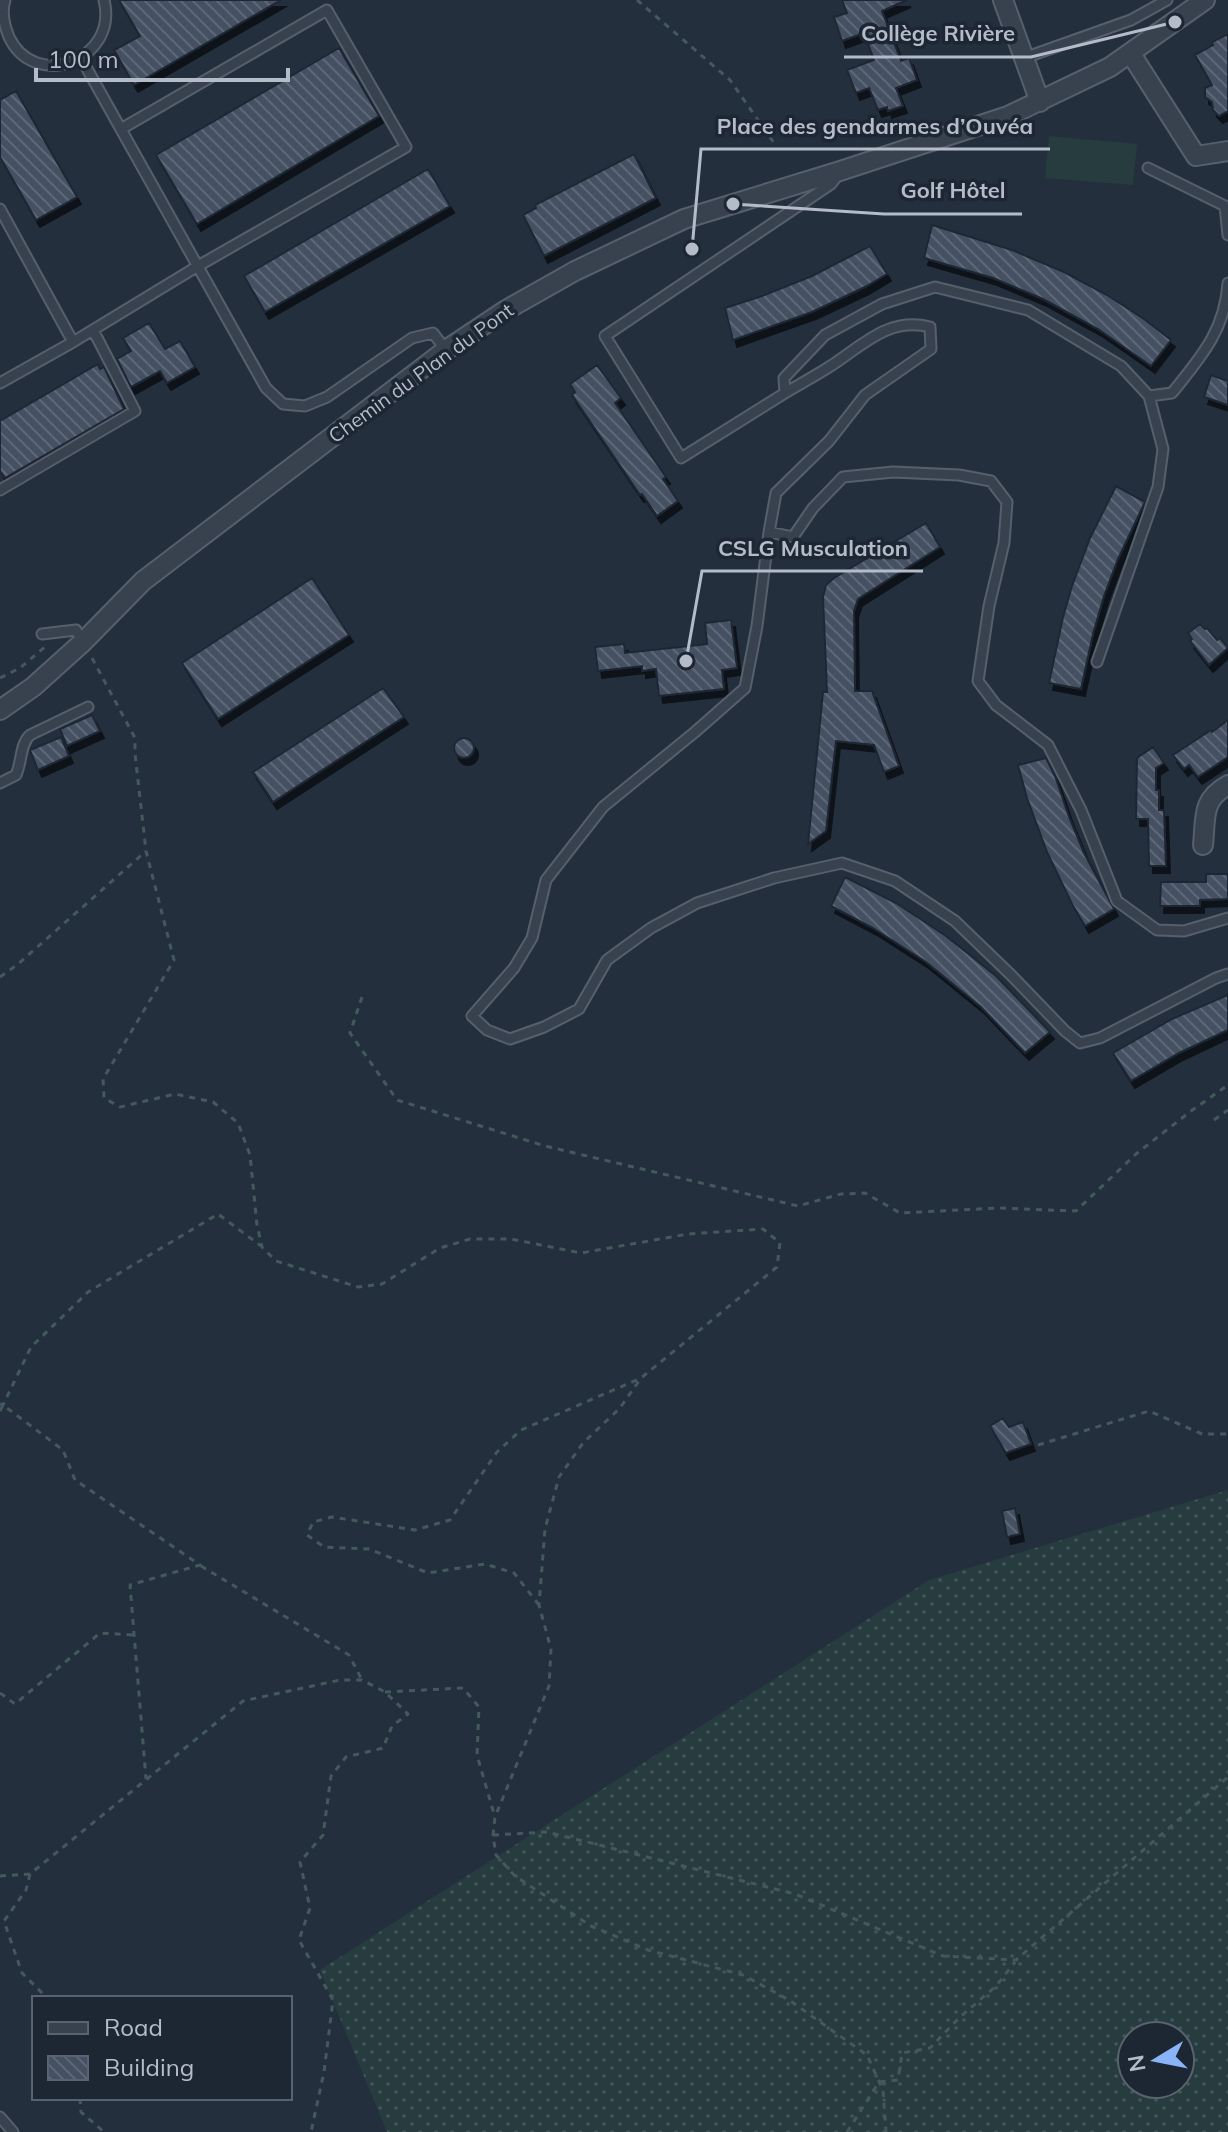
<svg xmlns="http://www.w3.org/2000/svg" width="1228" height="2132" viewBox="0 0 1228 2132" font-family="Mulish,sans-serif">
	<defs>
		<pattern id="grass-dots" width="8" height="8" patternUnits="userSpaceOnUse" patternTransform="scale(2)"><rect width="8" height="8" fill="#263c3f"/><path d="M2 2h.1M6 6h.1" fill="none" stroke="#435659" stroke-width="1.8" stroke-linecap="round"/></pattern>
		<pattern id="building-back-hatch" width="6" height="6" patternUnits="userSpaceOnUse" patternTransform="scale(2)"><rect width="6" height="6" fill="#455162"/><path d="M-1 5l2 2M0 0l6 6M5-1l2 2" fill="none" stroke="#5d6877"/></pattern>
		<filter id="shadow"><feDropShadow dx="4" dy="7" stdDeviation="0" flood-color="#0009"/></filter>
	</defs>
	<rect width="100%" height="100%" fill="#242f3e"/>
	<path fill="url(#grass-dots)" fill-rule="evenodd" d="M1228 1490V2132H387L320 1970 929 1580ZM1132 2036H1180V2084H1132Z"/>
	<path fill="#263c3f" d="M1049 136 1137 144 1133 185 1045 178Z"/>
	<path fill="url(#building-back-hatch)" stroke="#1f2835" stroke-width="2" filter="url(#shadow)" d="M119 0H281L134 85 114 50 140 36Z
		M842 0H907L882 11 901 61 909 58 917 80 896 88 903 106 888 111 887 107 878 110 869 88 856 93 847 70 874 60 864 33 842 41 834 17 847 13Z
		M1228 34V111L1219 116 1213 110 1212 102 1205 97V88L1212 85 1195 55 1213 45 1212 42Z
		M339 48 379 116 197 224 156 155Z
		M16 91 77 197 36 220 0 157V100Z
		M634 154 656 198 544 256 523 215 536 208 535 205Z
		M428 169 450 206 265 312 244 276Z
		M932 225 1012 250 1064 272 1107 295 1144 319 1171 340 1151 366 1098 329 1043 299 993 278 924 258Z
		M870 246 887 274 865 287 812 312 733 340 725 308 762 296 812 276Z
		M149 323 165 349 180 341 195 367 167 383 160 371 131 387 117 359 131 351 123 338Z
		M98 364 100 369 104 367 124 409 5 478 0 471V421Z
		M597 365 621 398 615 403 666 477 663 479 678 501 657 516 642 494 640 495 572 395 575 392 570 384Z
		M1211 375 1228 381V405L1204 397Z
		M1116 486 1145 502 1118 559 1104 596 1093 634 1081 689 1049 683 1063 617 1072 586 1090 538Z
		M926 523 940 547 858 599 854 611 855 691H872L899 766 884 772 874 745 836 741 826 831 808 844 823 692H827L823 597 826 585 834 578Z
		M312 578 349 635 218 719 182 663Z
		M731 620 737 668 722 670 724 689 659 696 656 669 642 671V666L598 671 595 647 624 644 625 653 707 644 705 623Z
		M1200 624 1205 629 1207 628 1217 640 1220 638 1228 648 1209 665 1190 641 1192 639 1188 633Z
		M383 688 404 717 273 802 253 772Z
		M92 715 100 731 67 746 60 729Z
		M1228 720V757L1198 777 1189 765 1184 769 1173 755 1211 730 1212 732Z
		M61 737 69 756 38 770 30 750Z
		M454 748a10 10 0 1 1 20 0a10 10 0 1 1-20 0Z
		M1153 747 1164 763 1156 768V790H1159V810H1164L1166 866H1149L1148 819H1136L1137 758Z
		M1046 758 1055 776 1069 817 1084 853 1114 909 1085 926 1072 904 1047 852 1027 798 1018 765Z
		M1206 874H1228V899L1200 900V906H1160L1161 882H1206Z
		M845 877 896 903 946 936 996 976 1050 1032 1025 1053 981 1007 926 962 873 928 831 906Z
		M1228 995V1030L1179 1053 1131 1081 1113 1053 1172 1019Z
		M1003 1418 1009 1427 1023 1422 1031 1444 1006 1453 990 1426Z
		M1015 1508 1020 1534 1007 1537 1002 1511Z"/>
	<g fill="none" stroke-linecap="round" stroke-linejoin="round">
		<g stroke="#565f6c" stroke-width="13">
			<path id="service" d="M5 0C1 13 4 25 9 37 35 92 119 60 104 0
				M81 58 266 388 283 404 305 406 327 397 412 338 433 333 446 350
				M1024 58 1131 20 1167 0
				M1148 168 1225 206 1228 235
				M837 176 831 184 605 336 681 458 785 393 784 378 825 335 882 304 935 287 1028 310 1121 366 1149 396 1172 393C1200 358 1225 331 1228 283
				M0 209 73 342 198 266 406 147 327 10 121 129
				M0 383 73 342
				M785 393C800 384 815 376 829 367 861 347 888 316 930 327L931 349 865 395 829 441 776 493 769 532 793 537 813 508 843 477 893 472 959 475 991 481 1007 502 1004 543 989 606 978 681 996 705 1048 745 1081 810 1117 901 1157 930 1184 931 1228 918
				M0 490 135 411 93 330
				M769 532 757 626 745 688 695 732 603 807 546 880 532 938 514 968 472 1016 487 1030 510 1039 544 1027 579 1009 607 960 651 928 697 903 774 878 842 863 895 881 955 921 1011 975 1065 1031 1080 1043 1100 1038 1216 978 1228 974
				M42 634 76 630 83 642
				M1097 662 1158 487 1163 449 1149 396
				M0 783 16 775C22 762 20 744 30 735L88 707
				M0 2117 13 2132"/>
		</g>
		<g stroke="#565f6c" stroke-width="22">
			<path id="minor" d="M1003 0 1040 102
				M1131 54 1196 156 1228 151
				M0 710 33 687 83 642 143 581 446 350 506 310 575 271 684 219 840 171 1008 116 1110 67 1205 0
				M1203 845C1206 817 1201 800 1228 785"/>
		</g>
		<path stroke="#44595c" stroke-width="3" stroke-dasharray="6 6" stroke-linecap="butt" d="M637 0 730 80 774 143
			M92 658 135 738V754L146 851 174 960 103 1079 104 1098 120 1107 175 1094 213 1102 238 1123 250 1155 257 1225 262 1247 276 1261 358 1287 382 1284 440 1248 470 1239H511L581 1253 688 1234 763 1229 780 1243 777 1267 641 1378 620 1408 583 1443 559 1477 545 1529 539 1605 551 1649 549 1686 495 1817 493 1835 496 1855 515 1876 591 1926 648 1950 743 1975 789 2000 867 2055 883 2090 886 2132
			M0 678 20 668 46 646
			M0 977 17 965 146 851
			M362 997 350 1033 397 1100 545 1146 798 1206 841 1194 865 1193 900 1213 999 1208 1076 1211 1136 1154 1191 1111 1228 1085
			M1214 1120 1228 1110
			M0 1404 3 1405 31 1347 88 1292 218 1214 261 1246
			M0 1411 3 1405 63 1450 75 1480 200 1565 130 1585 146 1779
			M1038 1445 1149 1411 1202 1434H1228
			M201 1566 349 1655 362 1680
			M539 1605 514 1573 485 1564 428 1573 369 1549 324 1547 307 1535 313 1522 332 1517 415 1530 450 1520 497 1452 521 1430 639 1379
			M385 1692 463 1688 479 1707 477 1755 494 1814
			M0 1693 15 1704 100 1633 134 1635
			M493 1835 547 1832 795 1894 943 1956 1016 1960 1228 1777
			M30 1874 26 1890 4 1921 22 1973 47 1998
			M0 1876 30 1874 243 1701 340 1680H362L385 1692 408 1714 392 1726 383 1748 346 1757 331 1776 323 1835 300 1862 310 1908 299 1940 333 2000 324 2072 311 2132
			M80 2098 81 2112 104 2132
			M847 2132 879 2082 898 2080 902 2053 930 2048 960 2017 996 1986 1015 1962"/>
		<use href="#service" stroke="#38414e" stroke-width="9"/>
		<use href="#minor" stroke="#38414e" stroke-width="18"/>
	</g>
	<g text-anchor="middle" stroke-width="7" stroke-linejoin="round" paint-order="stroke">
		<g font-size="20" fill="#b4bcc9" stroke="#1d2633">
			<text transform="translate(421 373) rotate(-36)" y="7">Chemin du Plan du Pont</text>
		</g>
	</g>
	<path fill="none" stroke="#b4bcc9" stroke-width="3" d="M1175 22L1031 57H844M692 249L701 149H1050M733 204L884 214H1022M686 661L702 571H923"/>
	<g fill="#b4bcc9" stroke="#1d2633" stroke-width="3">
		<circle cx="1175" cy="22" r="8"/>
		<circle cx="692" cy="249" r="8"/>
		<circle cx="733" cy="204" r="8"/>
		<circle cx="686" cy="661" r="8"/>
	</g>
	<g font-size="22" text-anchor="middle" font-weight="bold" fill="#b4bcc9" stroke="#1d2633" stroke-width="7" stroke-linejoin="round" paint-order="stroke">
		<text x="938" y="41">Collège Rivière</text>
		<text x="875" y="134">Place des gendarmes d’Ouvéa</text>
		<text x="953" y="198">Golf Hôtel</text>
		<text x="813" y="556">CSLG Musculation</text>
	</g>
	<rect x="32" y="1996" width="260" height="104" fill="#1d2633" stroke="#59626f" stroke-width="2"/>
	<rect x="48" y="2022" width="40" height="12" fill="#38414e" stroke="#59626f" stroke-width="2"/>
	<text x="104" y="2036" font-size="24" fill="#b4bcc9">Road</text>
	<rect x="48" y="2056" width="40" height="24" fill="url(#building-back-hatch)" stroke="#59626f" stroke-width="2"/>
	<text x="104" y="2076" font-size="24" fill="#b4bcc9">Building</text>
	<g transform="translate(1156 2060) rotate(260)"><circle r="38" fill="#1d2633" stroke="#59626f" stroke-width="2"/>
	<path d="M0-6L14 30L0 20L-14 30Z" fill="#8ab4f8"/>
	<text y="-12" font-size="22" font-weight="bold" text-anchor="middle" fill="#b4bcc9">N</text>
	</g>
	<path d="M36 68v12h252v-12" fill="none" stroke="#b4bcc9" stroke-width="4"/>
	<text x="48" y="68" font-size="24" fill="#b4bcc9" stroke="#1d2633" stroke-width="6" paint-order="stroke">100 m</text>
</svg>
